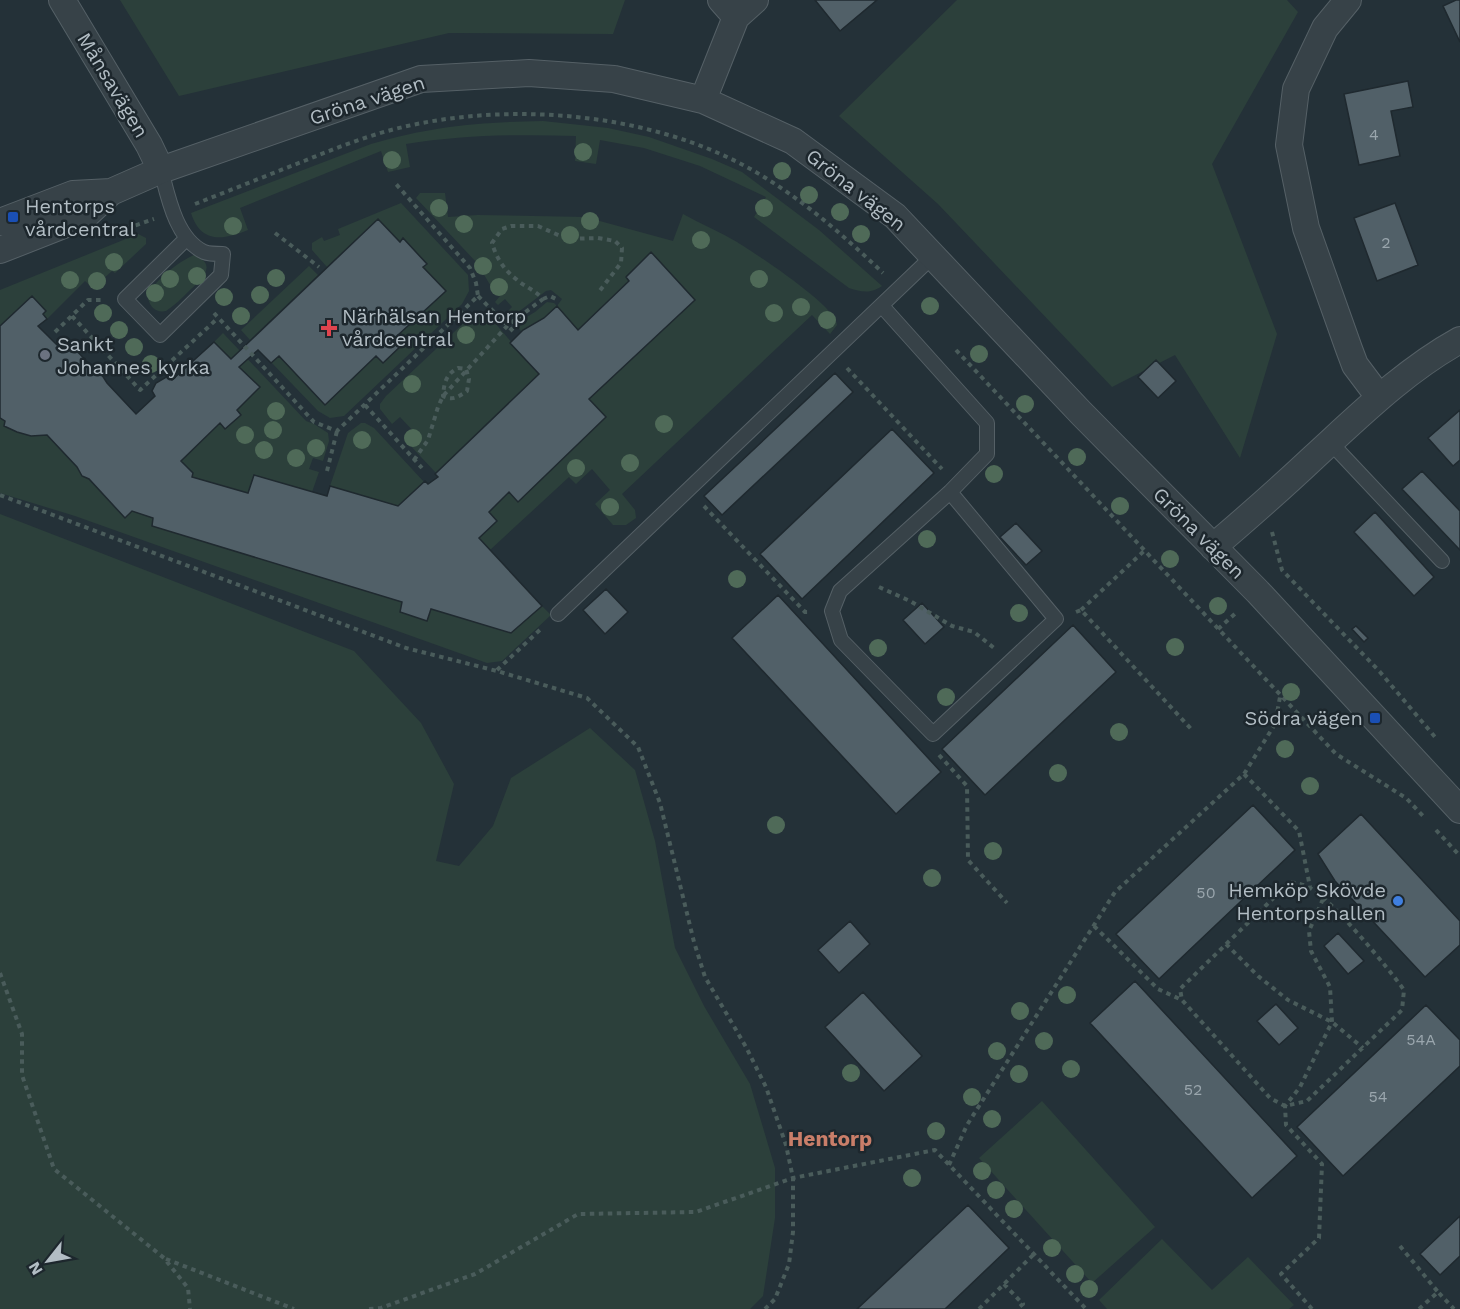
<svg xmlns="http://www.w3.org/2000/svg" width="1460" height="1309" viewBox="0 0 1460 1309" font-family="'Work Sans',sans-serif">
	<rect width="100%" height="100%" fill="#243138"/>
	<path fill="#2c403b" d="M120 0H625L613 34 449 33 179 96Z
		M957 0H1287L1298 12 1212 164 1277 334 1240 458 1175 355 1112 387 938 204 839 116Z
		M543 121 608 128 649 137 712 159 742 172 819 230 882 286C870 294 862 292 849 288L754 217 766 197 700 166 644 148 600 140 596 164 575 161 576 136C519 134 463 135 406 144L410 167 388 172 381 151 240 208 248 230C223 240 201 244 191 213L371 144C432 126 480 122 543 121Z
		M420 193H445L448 217 478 215 585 217 673 241 683 214C701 224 720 232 737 242 756 254 836 306 837 325L830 334 812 315 622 494 635 510 636 518 626 525H613L595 504 610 490 592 469 576 484 569 477 490 550 479 538 497 521 489 512 509 492 518 501 606 417 589 399 651 253 626 276 629 281 578 330 557 307 544 318 521 331 515 324 535 312 547 302 554 303 557 306 562 299 551 290 546 291 517 313 512 315 506 313 512 307 505 299 498 305 495 302 500 296 489 283 477 263 416 198Z
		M401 203 468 275 469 291 462 304 344 416 330 418 318 411 271 362 279 356 325 405 376 356 383 363 404 343 398 335 445 291 423 267 427 263 403 239 400 242 378 219 327 267 312 250V243L322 237 324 241 340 235 338 229Z
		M138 234 146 238V244L115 273 112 271 102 280 106 283 102 287H92L85 281 47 319 43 314 45 311 32 297 0 326V290Z
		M194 255C219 265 201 280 189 291 182 298 175 305 166 311 157 313 150 308 148 298 149 284 181 260 194 255Z
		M309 266 318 275 250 340 241 330Z
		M477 313 488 315 539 374 436 473 407 442 415 433 400 417 392 424 380 409V404L386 396 469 318Z
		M223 333 306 421 314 424 328 433 329 441 323 461 313 458 309 469 319 472 312 492 254 475 248 493 192 477 193 473 181 461 220 423 225 429 241 415 237 410 260 387 214 342Z
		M0 418 5 421 4 426C19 433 30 436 47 435L77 467 82 476 89 479 125 518 132 511 153 518 152 526 402 602 400 612 427 621 431 609 511 633 542 606 551 615 502 661 487 663 75 516 0 493Z
		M361 423H365L374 428 424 482 398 506 330 486 348 433Z
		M0 514 354 651 421 723 454 784 436 861 459 866 493 826 511 778 590 728 635 770 655 841 675 948 704 1006 750 1084 775 1168V1218L763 1296 750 1309H0Z
		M1042 1101 1155 1227 1092 1283 979 1158Z
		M1162 1239 1212 1290 1248 1257 1294 1305 1289 1309H1107L1099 1300Z"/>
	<path fill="#516068" stroke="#1f292f" stroke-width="1.5" d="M815 0H877L840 31Z
		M1456 0H1460V42L1443 6Z
		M1408 81 1413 107 1391 111 1400 156 1359 165 1344 94Z
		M1395 203 1418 265 1377 281 1354 218Z
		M378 219 400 242 403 238 427 264 423 267 446 291 398 335 405 342 383 363 376 356 325 405 279 356 271 363 258 350 239 367 260 387 237 410 241 415 225 429 220 423 181 461 193 473 192 477 248 493 254 475 327 496 330 486 398 506 425 481 428 484 438 477 435 474 539 374 510 343 523 330 544 318 557 306 578 330 629 281 626 277 651 252 695 300 589 399 606 417 518 502 509 492 489 512 497 521 479 538 542 606 511 633 431 609 427 621 400 612 402 602 152 526 153 518 132 511 125 518 89 479 82 476 77 467 47 435 31 436 17 432 4 426 5 421 0 418V326L32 296 46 311 43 314 47 319 38 326 60 348 69 345 74 348 95 370 102 375 107 383 136 414 155 396 152 391 156 383 168 376 172 380 214 342 231 359Z
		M1156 360 1176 381 1158 398 1138 377Z
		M835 373 853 392 722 515 704 496Z
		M1460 410V460L1453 466 1428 438Z
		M892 429 934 473 802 599 760 554Z
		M1422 471 1460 511V550L1402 489Z
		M1375 512 1434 577 1414 596 1354 532Z
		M1016 523 1042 551 1026 565 1000 537Z
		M606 589 628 612 605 634 583 610Z
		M778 595 941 772 896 814 732 638Z
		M922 603 944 627 925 644 903 620Z
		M1073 625 1116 672 985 795 942 749Z
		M1356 626 1368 638 1364 642 1352 629Z
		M1253 805 1295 850 1159 979 1116 934Z
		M1361 814 1460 921V945L1425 977 1335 881 1318 854Z
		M850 921 870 944 839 973 818 950Z
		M1338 933 1364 961 1348 974 1324 946Z
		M1135 981 1297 1156 1252 1198 1090 1023Z
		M863 992 922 1056 884 1091 825 1027Z
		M1276 1004 1298 1028 1279 1045 1257 1021Z
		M1426 1005 1460 1040V1066L1343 1176 1297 1127Z
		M968 1205 1009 1248 945 1309H857Z
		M1460 1216V1256L1440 1275 1420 1254Z"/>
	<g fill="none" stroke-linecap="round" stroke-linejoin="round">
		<g stroke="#556066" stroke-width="16">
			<path id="lane" d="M161 170C168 197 176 239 204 252 209 254 218 254 223 254L221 275 160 335 125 299 187 238
				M882 306 987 423V454L950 492 840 591 832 611 841 640 933 734 1056 619 950 492
				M1330 442 1442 561
				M558 614 933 256"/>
		</g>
		<g stroke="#556066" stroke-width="28">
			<path id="street" d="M62 0 149 145 161 170
				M721 0 736 17
				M1348 0 1325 28 1296 89 1289 145 1306 228 1349 349 1355 365 1379 397
				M703 100 736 17 755 0
				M0 222 73 194 111 192
				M0 250 84 217 111 192 161 170 421 79 529 73 614 79 703 100 793 141 895 216 1081 413 1258 592 1460 810
				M1213 547C1247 518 1280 489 1313 458 1359 416 1404 371 1460 340"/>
		</g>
		<path stroke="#4a5c5b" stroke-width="4" stroke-dasharray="4.5 4.5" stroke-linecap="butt" d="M195 204C231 190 268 175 304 161 336 148 369 135 403 127 506 103 631 112 727 157 785 184 837 229 883 273
			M275 233 319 267
			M110 234 154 219
			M478 296 513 331
			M543 299 550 296 556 299
			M214 313 314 422 337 431 478 296 476 283 470 268 396 184
			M72 316 140 390 218 318
			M55 332 88 300H104
			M956 350 1336 754 1406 798 1425 818
			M458 368 466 369 469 379 467 391C458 397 453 401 443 396 444 383 446 374 458 368Z
			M847 368 942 469
			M365 405 422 468
			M414 460 428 440 438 407 443 396 508 325 543 299C535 290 525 287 516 279 504 270 496 257 492 243L502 229 511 226H538L567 239 598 238 615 241 622 248 621 263 598 293
			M327 471 337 431
			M0 495 406 648 497 671 587 698 638 747 660 803 694 942 705 977 746 1047 766 1087 786 1145 793 1178V1232L789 1264 775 1299 765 1309
			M704 506 805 612H810
			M1272 532 1282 570 1380 672 1435 737
			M879 587 910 601 952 626 974 632 994 648
			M1081 610 1144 551
			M1076 612 1081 610 1193 731
			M1218 629 1238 611
			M497 670 542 628
			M939 755 967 786 968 860 1007 903
			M1244 774 1299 831 1310 887
			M1436 830 1460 856
			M1094 926 1158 989 1182 1000 1270 1098 1285 1106 1307 1101 1402 1010 1404 990C1390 970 1328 895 1308 887 1302 884 1296 883 1290 882L1180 989 1182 1000
			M1226 944 1258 976 1288 1000 1332 1022 1363 1048
			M0 973 22 1034V1075L54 1169 164 1258 188 1288 190 1309
			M949 1165 967 1125 1115 892 1244 774 1275 724 1280 697
			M1400 1246 1438 1292
			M166 1259 294 1309
			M1004 1284 1023 1304 1017 1309
			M369 1309 381 1308 475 1274 578 1214 696 1212 793 1178 935 1150 1086 1309
			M979 1309 1034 1254
			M1312 1309 1281 1274 1319 1238 1322 1164 1286 1125 1285 1106 1300 1087 1332 1022 1330 987 1311 951 1309 931 1323 899
			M1419 1309 1438 1292 1454 1309"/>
		<use href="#lane" stroke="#374248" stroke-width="14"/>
		<use href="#street" stroke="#374248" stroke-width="26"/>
	</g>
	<g fill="#4f6a58">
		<circle cx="583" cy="152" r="9"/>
		<circle cx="392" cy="160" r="9"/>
		<circle cx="782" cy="171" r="9"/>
		<circle cx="809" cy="195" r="9"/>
		<circle cx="439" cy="208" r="9"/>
		<circle cx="764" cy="208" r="9"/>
		<circle cx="840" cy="212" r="9"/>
		<circle cx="590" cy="221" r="9"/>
		<circle cx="464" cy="224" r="9"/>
		<circle cx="233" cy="226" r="9"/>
		<circle cx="861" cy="234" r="9"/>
		<circle cx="570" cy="235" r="9"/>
		<circle cx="701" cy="240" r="9"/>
		<circle cx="114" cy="262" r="9"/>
		<circle cx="483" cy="266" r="9"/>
		<circle cx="197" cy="276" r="9"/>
		<circle cx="276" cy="278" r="9"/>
		<circle cx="170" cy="279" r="9"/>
		<circle cx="759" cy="279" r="9"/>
		<circle cx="70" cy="280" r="9"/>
		<circle cx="97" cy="281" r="9"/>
		<circle cx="499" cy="287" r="9"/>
		<circle cx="155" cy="293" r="9"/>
		<circle cx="260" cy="295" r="9"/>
		<circle cx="224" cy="297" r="9"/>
		<circle cx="930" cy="306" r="9"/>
		<circle cx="801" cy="307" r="9"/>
		<circle cx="103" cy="313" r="9"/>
		<circle cx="774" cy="313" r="9"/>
		<circle cx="241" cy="316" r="9"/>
		<circle cx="827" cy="320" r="9"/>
		<circle cx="119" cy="330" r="9"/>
		<circle cx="466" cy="335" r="9"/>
		<circle cx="134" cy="347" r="9"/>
		<circle cx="979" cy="354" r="9"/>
		<circle cx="151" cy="364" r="9"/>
		<circle cx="412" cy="384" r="9"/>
		<circle cx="1025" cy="404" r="9"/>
		<circle cx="276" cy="411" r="9"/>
		<circle cx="664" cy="424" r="9"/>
		<circle cx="273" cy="430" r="9"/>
		<circle cx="245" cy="435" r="9"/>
		<circle cx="413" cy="438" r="9"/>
		<circle cx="362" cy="440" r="9"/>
		<circle cx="316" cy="448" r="9"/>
		<circle cx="264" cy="450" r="9"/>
		<circle cx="1077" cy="457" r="9"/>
		<circle cx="296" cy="458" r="9"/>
		<circle cx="630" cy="463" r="9"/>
		<circle cx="576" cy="468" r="9"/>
		<circle cx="994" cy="474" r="9"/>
		<circle cx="1120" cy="506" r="9"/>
		<circle cx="610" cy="507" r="9"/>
		<circle cx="927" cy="539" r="9"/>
		<circle cx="1170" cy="559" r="9"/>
		<circle cx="737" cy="579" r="9"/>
		<circle cx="1218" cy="606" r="9"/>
		<circle cx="1019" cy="613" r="9"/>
		<circle cx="1175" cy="647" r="9"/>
		<circle cx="878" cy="648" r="9"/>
		<circle cx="1291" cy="692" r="9"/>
		<circle cx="946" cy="697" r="9"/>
		<circle cx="1119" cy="732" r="9"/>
		<circle cx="1285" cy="749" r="9"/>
		<circle cx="1058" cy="773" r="9"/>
		<circle cx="1310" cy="786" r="9"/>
		<circle cx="776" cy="825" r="9"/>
		<circle cx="993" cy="851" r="9"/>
		<circle cx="932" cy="878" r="9"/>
		<circle cx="1067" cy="995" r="9"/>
		<circle cx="1020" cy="1011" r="9"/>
		<circle cx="1044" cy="1041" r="9"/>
		<circle cx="997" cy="1051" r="9"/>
		<circle cx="1071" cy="1069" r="9"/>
		<circle cx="851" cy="1073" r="9"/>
		<circle cx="1019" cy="1074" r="9"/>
		<circle cx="972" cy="1097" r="9"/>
		<circle cx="992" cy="1119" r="9"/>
		<circle cx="936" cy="1131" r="9"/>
		<circle cx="982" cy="1171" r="9"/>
		<circle cx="912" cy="1178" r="9"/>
		<circle cx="996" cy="1190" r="9"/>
		<circle cx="1014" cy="1209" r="9"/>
		<circle cx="1052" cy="1248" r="9"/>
		<circle cx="1075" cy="1274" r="9"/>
		<circle cx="1089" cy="1289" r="9"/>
	</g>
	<g fill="#1a4fb4" stroke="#1d272d" stroke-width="2">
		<rect x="7" y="211" width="12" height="12" rx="3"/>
		<rect x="1369" y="712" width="12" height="12" rx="3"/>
	</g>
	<path fill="#e0444e" stroke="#1d272d" stroke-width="2" d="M326 319h6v6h6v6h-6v6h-6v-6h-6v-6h6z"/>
	<circle fill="#6b7280" stroke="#1d272d" stroke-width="2" cx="45" cy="355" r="6"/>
	<circle fill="#3f7fe0" stroke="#1d272d" stroke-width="2" cx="1398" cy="901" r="6"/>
	<g text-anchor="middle" stroke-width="5" stroke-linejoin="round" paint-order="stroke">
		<g font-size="16" fill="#9aa6ad">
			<text x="1374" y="140">4</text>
			<text x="1386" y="248">2</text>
			<text x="1206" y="898">50</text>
			<text x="1421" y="1045">54A</text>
			<text x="1193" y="1095">52</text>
			<text x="1378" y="1102">54</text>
		</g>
		<g font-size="20" fill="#b2bdc4" stroke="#1d272d">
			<text transform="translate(113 85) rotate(59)" y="7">Månsavägen</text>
			<text transform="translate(367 100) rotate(-18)" y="7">Gröna vägen</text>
			<text transform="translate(856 190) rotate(38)" y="7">Gröna vägen</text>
			<text transform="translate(1199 533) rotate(45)" y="7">Gröna vägen</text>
		</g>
		<g font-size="20" fill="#b2bdc4" stroke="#1d272d" text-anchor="start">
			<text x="25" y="213">Hentorps<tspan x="25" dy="23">vårdcentral</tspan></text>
			<text x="342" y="323">Närhälsan Hentorp<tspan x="342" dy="23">vårdcentral</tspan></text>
			<text x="57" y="351">Sankt<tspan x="57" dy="23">Johannes kyrka</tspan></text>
			<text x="1363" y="725" text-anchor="end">Södra vägen</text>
			<text x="1386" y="897" text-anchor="end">Hemköp Skövde<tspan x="1386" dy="23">Hentorpshallen</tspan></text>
		</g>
		<g font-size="21" font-weight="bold" fill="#c97e69" stroke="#1d272d">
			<text x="830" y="1146">Hentorp</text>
		</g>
	</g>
	<g transform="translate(48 1261) rotate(239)" stroke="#1d272d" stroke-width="4.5" paint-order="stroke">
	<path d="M0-4.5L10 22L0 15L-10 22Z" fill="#b2bdc4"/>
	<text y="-9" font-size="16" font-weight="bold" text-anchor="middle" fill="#b2bdc4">N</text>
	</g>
</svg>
